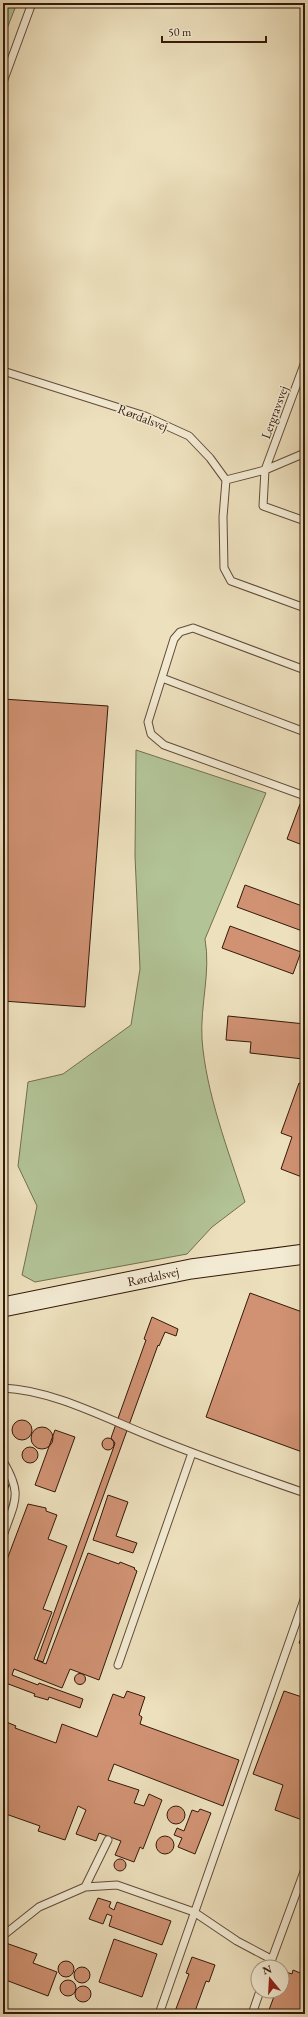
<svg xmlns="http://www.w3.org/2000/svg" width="308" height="2017" viewBox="0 0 308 2017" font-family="'EB Garamond',serif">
	<rect width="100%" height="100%" fill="#ede0bd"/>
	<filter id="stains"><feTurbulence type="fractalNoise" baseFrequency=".005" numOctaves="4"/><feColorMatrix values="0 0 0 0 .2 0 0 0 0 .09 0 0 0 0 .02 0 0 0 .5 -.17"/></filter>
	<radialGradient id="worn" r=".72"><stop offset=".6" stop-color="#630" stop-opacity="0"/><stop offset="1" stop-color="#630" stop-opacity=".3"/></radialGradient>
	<path fill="#b2c396" stroke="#736e50" d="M3 3H17L3 39Z
		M136 750 266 793 205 939C211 972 200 1005 202 1039 206 1093 228 1150 245 1202L212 1227 187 1254 35 1282 22 1275 37 1206 18 1166 28 1082 63 1074 131 1025 140 969 135 856Z"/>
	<path fill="#d09273" stroke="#34190a" d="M3 699 108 706 85 1007 3 1001Z
		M300 804 305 806V846L287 839Z
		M245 885 305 907V932L237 907Z
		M230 926 301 952 293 974 222 948Z
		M228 1016 305 1024 303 1059 250 1053 251 1042 226 1040Z
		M299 1083 305 1085V1169L302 1177 281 1169 292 1137 281 1133Z
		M250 1293 305 1313V1453L206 1417Z
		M152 1317 178 1329 176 1336 165 1332 159 1346 158 1345 43 1662 37 1660 113 1449 115 1443 111 1438 146 1340 144 1339Z
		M12 1430a10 10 0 1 1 20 0a10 10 0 1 1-20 0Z
		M31 1438a11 11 0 1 1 22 0a11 11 0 1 1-22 0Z
		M55 1430 75 1437 55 1492 35 1485Z
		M102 1444a6 6 0 1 1 12 0a6 6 0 1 1-12 0Z
		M22 1455a8 8 0 1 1 16 0a8 8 0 1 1-16 0Z
		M3 1483 9 1485 3 1501Z
		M108 1495 128 1502 116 1536 137 1543 133 1553 93 1540Z
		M28 1504 46 1508V1511L57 1515 48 1539 67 1546 43 1609 52 1612 34 1659 46 1664 88 1553 119 1564 120 1562 135 1568 134 1569 137 1571 99 1680 70 1669 62 1688 14 1669 12 1675 38 1685 39 1683 83 1699 80 1708 49 1697 48 1700 34 1696 35 1694 3 1682V1570Z
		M305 1628V1646L299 1643Z
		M74.5 1679a5.5 5.5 0 1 1 11 0a5.5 5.5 0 1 1-11 0Z
		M127 1691 145 1697 139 1715 142 1717 140 1724 239 1760 223 1806 114 1764 108 1780 139 1790 134 1803 144 1806 149 1794 162 1800 143 1849 140 1847 134 1862 115 1855 121 1841 99 1833 96 1841 76 1834 86 1810 78 1806 65 1840 38 1831 40 1826 3 1813 4 1721 16 1726 15 1728 56 1743 62 1724 97 1737 113 1694 124 1698Z
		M284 1691 305 1698V1821L275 1810 283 1785 253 1774Z
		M167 1815a9 9 0 1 1 18 0a9 9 0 1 1-18 0Z
		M200 1809 211 1813 195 1854 178 1847 182 1838 174 1835 177 1828 184 1831 192 1810 198 1812Z
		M156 1845a9 9 0 1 1 18 0a9 9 0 1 1-18 0Z
		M114 1865a6 6 0 1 1 12 0a6 6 0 1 1-12 0Z
		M98 1898 111 1902 109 1907 114 1910 117 1902 171 1921 162 1945 109 1926 112 1916 107 1914 103 1924 89 1919Z
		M114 1939 157 1954 142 1997 99 1982Z
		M3 1942 37 1954 33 1963 57 1972 48 1996 3 1979Z
		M192 1957 215 1965 209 1982 206 1981 194 2014H174L189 1974 186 1973Z
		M58 1969a8 8 0 1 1 16 0a8 8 0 1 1-16 0Z
		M74 1975a8 8 0 1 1 16 0a8 8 0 1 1-16 0Z
		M293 1970 305 1975V2014H273L274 2012 269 2010 276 1991H282L283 1971 292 1974Z
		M60 1988a8 8 0 1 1 16 0a8 8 0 1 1-16 0Z
		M75 1994a8 8 0 1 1 16 0a8 8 0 1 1-16 0Z"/>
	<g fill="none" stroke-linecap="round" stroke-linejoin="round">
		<g stroke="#624b37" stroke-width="9">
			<path id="lane" d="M3 82 32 3
				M305 362 265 470 305 453
				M3 371 145 416 189 436 210 458 226 480 265 470 263 506 305 521
				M226 480 223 517 224 568 231 581 305 608
				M305 670 193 628 180 632 174 639 148 722 151 734 164 745 305 796
				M162 678 305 732
				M3 1388C52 1390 105 1418 150 1436 201 1457 253 1475 305 1493
				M3 1461C23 1495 15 1500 3 1536
				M118 1665 192 1453
				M85 1887 108 1840
				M3 1933 5 1934 39 1907 85 1887 117 1885 194 1912 237 1941 271 1959
				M269 1967 305 1869
				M159 2014 305 1597
				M252 2014 260 1991"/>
		</g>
		<g stroke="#34190a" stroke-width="21">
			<path id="secondary" d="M3 1307 191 1269 305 1254"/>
		</g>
		<use href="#lane" stroke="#f3ebd4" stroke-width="7"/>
		<use href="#secondary" stroke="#f3ebd4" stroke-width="19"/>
	</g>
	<g text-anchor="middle" stroke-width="3" stroke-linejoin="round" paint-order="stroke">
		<g font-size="13" fill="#34190a" stroke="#f3ebd4">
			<text transform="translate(274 412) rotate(-70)" y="5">Lergravsvej</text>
			<text transform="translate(143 417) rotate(21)" y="5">Rørdalsvej</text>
			<text transform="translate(153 1276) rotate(-12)" y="5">Rørdalsvej</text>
		</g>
	</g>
	<rect width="308" height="2017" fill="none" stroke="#ede0bd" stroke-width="16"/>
	<rect x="4" y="4" width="300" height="2009" fill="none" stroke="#34190a" stroke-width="2"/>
	<rect x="8" y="8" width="292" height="2001" fill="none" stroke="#34190a"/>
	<g transform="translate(270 1979) rotate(342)"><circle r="19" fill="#f3ebd4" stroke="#a79783"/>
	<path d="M0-3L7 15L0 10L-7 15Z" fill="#8f2418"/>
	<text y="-6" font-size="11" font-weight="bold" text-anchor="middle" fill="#34190a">N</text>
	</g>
	<path d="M162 36v6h104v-6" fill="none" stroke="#34190a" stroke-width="2"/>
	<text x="168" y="36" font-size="12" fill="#34190a" stroke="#f3ebd4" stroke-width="3" paint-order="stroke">50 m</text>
	<rect width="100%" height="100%" filter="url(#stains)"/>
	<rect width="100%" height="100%" fill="url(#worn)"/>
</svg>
